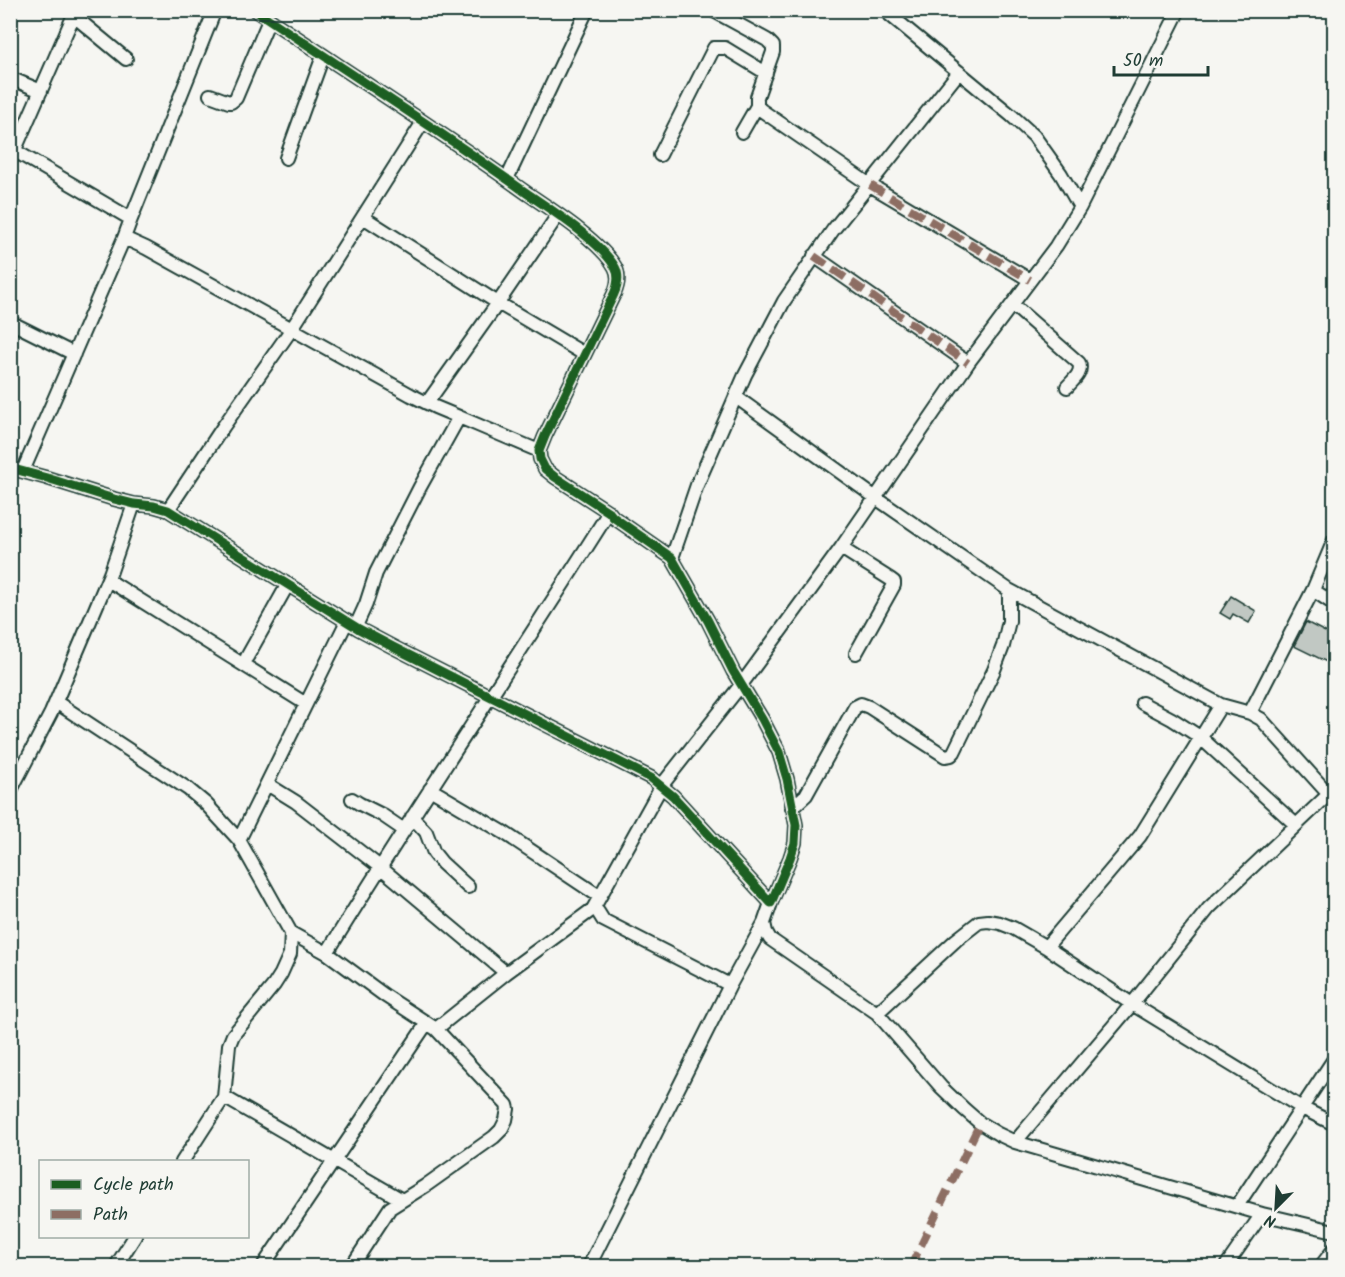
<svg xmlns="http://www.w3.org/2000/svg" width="1345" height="1277" viewBox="0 0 1345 1277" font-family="Kalam,sans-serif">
	<rect width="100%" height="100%" fill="#f6f6f2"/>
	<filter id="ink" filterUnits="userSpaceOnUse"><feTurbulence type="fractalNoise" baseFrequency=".0167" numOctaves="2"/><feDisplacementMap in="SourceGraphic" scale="12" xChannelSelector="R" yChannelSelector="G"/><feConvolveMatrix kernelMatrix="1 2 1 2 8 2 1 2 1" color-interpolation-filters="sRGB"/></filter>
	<g filter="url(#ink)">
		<path fill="#c1c8c3" stroke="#1f3d34" stroke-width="1.5" d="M1231 596 1256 611 1249 623 1233 614 1230 619 1220 613Z
			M1306 622 1335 637V666L1294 646Z"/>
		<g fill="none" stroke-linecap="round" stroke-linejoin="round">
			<g stroke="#1f3d34" stroke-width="16">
				<path id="street" d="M712 10 767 40 773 46V52L757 97V106L761 110 870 185 1030 280
					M884 10 1012 116 1034 136 1061 174 1080 207
					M74 16 126 59
					M10 78 41 91
					M210 95 229 102H231L236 98 269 20
					M742 132 757 106
					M10 148 131 219 124 238 146 248 411 395 435 407 459 417 420 487 376 573 366 604 356 626
					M660 155 714 48H725L766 73
					M286 158 323 56
					M10 161 76 10
					M507 179 587 10
					M363 217 498 303 584 354
					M131 219 215 10
					M814 256 968 363
					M1013 305 1079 363C1083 373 1073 380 1067 387
					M10 322 74 354
					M736 397 876 498 1009 590 1221 705 1250 713 1261 719 1334 800
					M427 403 498 303 558 215
					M459 417 539 451
					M10 468 47 478 114 499 134 504 154 506 168 510 359 629 393 647 651 778 673 796 771 903 790 858 795 843 796 825 787 779 779 752 762 719 733 671 708 621 672 558 613 517 609 512 555 477 545 469 540 459 539 451 545 436 614 294C618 285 620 276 615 267 601 242 553 211 528 194 439 130 346 71 255 10
					M23 471 124 238
					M168 510 223 427 291 330 423 122
					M841 548 890 579 894 582V585L856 653
					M672 558 697 485 745 375 784 301 833 230 959 72
					M108 580 306 704
					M1313 590 1334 604
					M247 657 288 584
					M56 702 188 789 206 804 239 840 291 933 290 954 281 974 274 985 233 1035 229 1045 224 1097 182 1162
					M1142 703 1172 719 1200 737 1296 825
					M1250 713 1313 590 1334 540
					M267 784 296 802 380 867 506 973
					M430 789 503 832 599 896
					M10 792 51 713 110 574 134 504
					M352 799 360 804 382 815 404 830
					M792 808 806 795 855 707 861 704 869 707 945 756 951 755 954 752 994 670 1003 646 1009 621V590
					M412 817 426 832 434 853 442 863 468 887
					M239 840 347 621
					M593 909 662 785 741 685 841 548 968 363 1056 246 1080 207 1179 10
					M764 923 766 932 770 939 877 1013 941 1087 964 1109 980 1123 998 1134 1015 1142 1262 1214 1334 1231
					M291 933 327 953 384 995 436 1029 507 1105 508 1109 506 1120 501 1130 494 1137 425 1186 390 1208 352 1266
					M1046 947 1140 836 1221 705
					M327 953C418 804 516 660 609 512
					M877 1013 956 940 979 922 988 921 1000 923 1013 928 1046 947 1132 1004 1302 1108 1334 1124
					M436 1029 506 973 593 909 598 912 603 920 730 985
					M224 1097 402 1200
					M1015 1142 1132 1004 1209 908 1329 794
					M1237 1206 1334 1059
					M116 1266 135 1236
					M263 1266 427 1023
					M589 1266 730 985 764 923 771 903
					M1226 1266 1262 1214
					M1321 1266 1334 1249"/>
			</g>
			<use href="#street" stroke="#f6f6f2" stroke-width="12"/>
			<path stroke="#8d6e63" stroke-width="8" stroke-dasharray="15 8" stroke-linecap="butt" d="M870 185 1030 280
				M814 256 968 363
				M911 1266 980 1123"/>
			<g stroke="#f6f6f2" stroke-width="13">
				<path id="cycleway" d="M10 468 47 478 114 499 134 504 154 506 168 510 359 629 393 647 651 778 673 796 771 903 790 858 795 843 796 825 787 779 779 752 762 719 733 671 708 621 672 558 613 517 609 512 555 477 545 469 540 459 539 451 545 436 614 294C618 285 620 276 615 267 601 242 553 211 528 194 439 130 346 71 255 10"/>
			</g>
			<use href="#cycleway" stroke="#1b5e20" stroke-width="9"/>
		</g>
	</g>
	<rect width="1345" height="1277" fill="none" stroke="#f6f6f2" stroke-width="36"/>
	<rect x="18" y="18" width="1309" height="1241" fill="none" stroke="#1f3d34" stroke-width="2" filter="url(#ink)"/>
	<rect x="39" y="1160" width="210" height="78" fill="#f6f6f2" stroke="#a0aca6" stroke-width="1.5"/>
	<rect x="51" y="1180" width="30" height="9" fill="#1b5e20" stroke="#a0aca6" stroke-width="1.5"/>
	<text x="93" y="1190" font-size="18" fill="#1f3d34">Cycle path</text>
	<rect x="51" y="1210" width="30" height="9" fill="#8d6e63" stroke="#a0aca6" stroke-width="1.5"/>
	<text x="93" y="1220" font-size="18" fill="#1f3d34">Path</text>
	<g transform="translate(1276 1208) rotate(204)" stroke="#f6f6f2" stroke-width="4.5" paint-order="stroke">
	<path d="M0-4.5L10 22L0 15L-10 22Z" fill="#1f3d34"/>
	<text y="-9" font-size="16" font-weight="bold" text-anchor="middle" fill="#1f3d34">N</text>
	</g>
	<path d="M1114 66v9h94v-9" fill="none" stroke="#1f3d34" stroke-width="3"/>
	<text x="1123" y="66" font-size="18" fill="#1f3d34" stroke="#f6f6f2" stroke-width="4.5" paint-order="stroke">50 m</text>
</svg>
